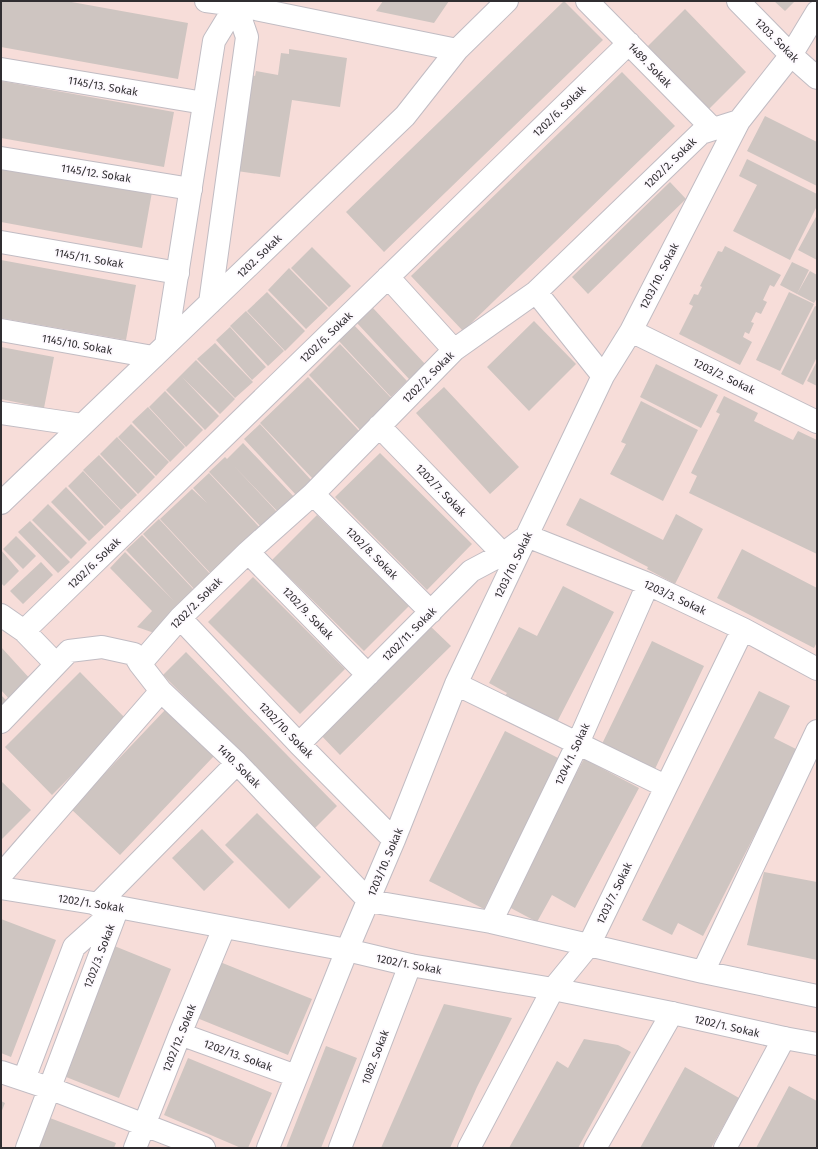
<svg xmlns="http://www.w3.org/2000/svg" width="818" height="1149" viewBox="0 0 818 1149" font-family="'Fira Sans',sans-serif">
	<rect width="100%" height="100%" fill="#f1ebf3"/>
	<path fill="#f7ddd9" d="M1 1H817V1148H1Z"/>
	<path fill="#cec5c1" d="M1 1H66L188 23 178 79 1 47Z
		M383 1H449L434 23 376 11Z
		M564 1 603 40 384 252 346 212Z
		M774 1H795L785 11Z
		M685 9 746 72 708 110 647 47Z
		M289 49 347 58 340 107 292 100 280 177 237 171 252 75 255 76 256 71 278 75 281 53 289 54Z
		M622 72 675 126 463 331 411 276Z
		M1 81 174 112 164 167 1 138Z
		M765 116 817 142V186L747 151Z
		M747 159 817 194V206L790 260 733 231 757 185 739 176Z
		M1 165 152 192 142 248 1 222Z
		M670 182 686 199 588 294 572 277Z
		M817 215V260L798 250Z
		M725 246 781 275 774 287 770 285 763 300 767 302 761 314 756 312 751 322 754 323 749 334 745 332 743 337 752 342 740 365 679 334 693 306 689 304 694 294 698 295 702 287 700 286 718 251 722 252Z
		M312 247 351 286 329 307 291 268Z
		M1 260 136 285 126 340 1 318Z
		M792 262 809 270 797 294 780 285Z
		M289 268 328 308 306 329 268 290Z
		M810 271 817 275V298L814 303 797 294Z
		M267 292 305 331 285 351 247 311Z
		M789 292 814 304 780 371 756 360Z
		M815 306 817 307V357L803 385 781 374Z
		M373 308 426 365 410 380 357 323Z
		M246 311 284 351 268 366 230 326Z
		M534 321 576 364 529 411 487 367Z
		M354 325 407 381 391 397 338 340Z
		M230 327 266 367 252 380 216 340Z
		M215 343 253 382 235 398 197 359Z
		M340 344 393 400 362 432 309 375Z
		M1 347 54 357 44 408 1 399Z
		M196 360 235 399 220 414 182 377 219 416 205 430 166 390Z
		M817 361V386L807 381Z
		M656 364 718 395 701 428 640 397Z
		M308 377 361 433 313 479 260 423Z
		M444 387 519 467 490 494 416 413Z
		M165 391 203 430 186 447 149 407Z
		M724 396 758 413 754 421 793 440 798 431 817 440V554L689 493 697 476 691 473 720 414 716 412Z
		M641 401 698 430 663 501 610 474 626 444 621 442Z
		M148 407 185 447 170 462 132 422Z
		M131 424 169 462 156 476 118 437Z
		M260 424 312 481 297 496 244 439Z
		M117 437 155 477 138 494 100 454Z
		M243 443 296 499 280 514 234 466 278 513 262 528 209 472 225 457 227 459Z
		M380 453 472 544 427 590 335 497Z
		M99 455 137 495 121 510 83 470Z
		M83 471 121 511 105 526 68 486Z
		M209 473 262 530 213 576 160 519 192 489 207 503 193 488Z
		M66 487 104 527 89 541 51 502Z
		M580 498 663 540 676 514 703 529 675 584 647 569 648 567 566 525Z
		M48 504 87 543 71 559 32 520Z
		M317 515 409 606 364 651 272 560Z
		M159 519 212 576 196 591 143 534Z
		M30 521 70 562 58 573 18 532Z
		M142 535 195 591 157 634 137 627 152 611 110 568 125 552 174 601 126 550Z
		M16 536 36 556 23 569 3 549Z
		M742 549 817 588V642L814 648 717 598Z
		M1 550 19 571 4 586 1 583Z
		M41 562 53 575 23 604 10 591Z
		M253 577 345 669 300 714 208 622Z
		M563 586 614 612 556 724 504 697 507 693 489 683 519 627 537 636Z
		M427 623 451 646 340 755 317 731Z
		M652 641 704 666 654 771 601 746Z
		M1 647 32 681 11 701 1 690Z
		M186 652 337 806 315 828 163 675Z
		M80 672 127 720 52 795 5 747Z
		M759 691 790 706 774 738 798 750 703 936 678 923 672 935 642 920Z
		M1 695 8 702 1 708Z
		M165 710 214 756 120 855 71 809Z
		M505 731 560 759 484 909 429 881Z
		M584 759 639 788 575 908 552 895 537 922 505 905Z
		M1 781 31 810 1 840Z
		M257 813 321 877 289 909 225 845Z
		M202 829 234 862 204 891 172 858Z
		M764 872 817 882V960L747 945Z
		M1 919 56 940 11 1057 1 1053Z
		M107 943 171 969 119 1098 56 1073Z
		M220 962 312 999 288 1055 197 1018Z
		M444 1004 512 1018 477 1087 450 1148H381Z
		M584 1039 618 1045 631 1052 578 1148H509L557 1061 568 1068Z
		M326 1046 357 1058 321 1148H286Z
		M188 1058 272 1093 248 1148H241L164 1115Z
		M685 1067 739 1098 711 1148H640Z
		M789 1086 817 1101V1148H756Z
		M1 1101 5 1103 1 1113Z
		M42 1115 116 1143 114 1148H30Z"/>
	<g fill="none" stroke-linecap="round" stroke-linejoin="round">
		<g stroke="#c1bcc3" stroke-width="24">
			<path id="minor" d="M587 1 713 129
				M738 1 791 55 817 78
				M1 69 204 103
				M1 158 191 189
				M1 242 178 273
				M388 277 454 350
				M536 292 603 376
				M1 330 153 357
				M631 331 817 422
				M1 413 82 425
				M379 426 503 554
				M313 494 431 612
				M248 552 368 675
				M1 615 24 631 56 664
				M180 618 299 744 394 840
				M24 631 629 43
				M140 664 180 618 248 552 313 494 454 350 536 292 701 133 739 121
				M456 684 665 786
				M1 722 69 651 102 647 134 654 140 664 161 691 237 763 369 901 491 922 703 972 817 996
				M299 744 471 571 503 554 527 536 648 584 743 629 817 669
				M1 875 161 691
				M97 905 237 763
				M491 922 578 743 648 584
				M703 972 817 731
				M180 1034 296 1076
				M1 1072 49 1088 204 1148
				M24 1079 74 947 114 911
				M27 1148 118 907
				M135 1148 180 1034 224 928
				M268 1148 347 950 394 840 456 684 603 376 631 331 739 121 791 55 817 12
				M340 1148 410 965
				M469 1148 553 989 589 945 743 629
				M595 1148 672 1013
				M725 1148 784 1038"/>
		</g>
		<g stroke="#c1bcc3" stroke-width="24">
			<path id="tertiary" d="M206 1 236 5 457 50
				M210 303 247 37 236 5
				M166 345 214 41 236 5 237 1
				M1 503 405 116 457 50 507 1
				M1 888 118 907 347 950 410 965 553 989 672 1013 784 1038 817 1044"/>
		</g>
		<use href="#minor" stroke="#fff" stroke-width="22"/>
		<use href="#tertiary" stroke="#fff" stroke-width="22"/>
	</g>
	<g text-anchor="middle" stroke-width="3.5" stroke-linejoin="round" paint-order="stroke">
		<g font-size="11" fill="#302e31" stroke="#fdf9fe">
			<text transform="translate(777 40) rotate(45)" y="4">1203. Sokak</text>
			<text transform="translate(650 65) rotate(46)" y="4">1489. Sokak</text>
			<text transform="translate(103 86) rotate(10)" y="4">1145/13. Sokak</text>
			<text transform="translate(559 111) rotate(-44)" y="4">1202/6. Sokak</text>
			<text transform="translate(670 163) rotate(-44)" y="4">1202/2. Sokak</text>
			<text transform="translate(96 173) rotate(9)" y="4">1145/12. Sokak</text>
			<text transform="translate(259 256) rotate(-44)" y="4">1202. Sokak</text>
			<text transform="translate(89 258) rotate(10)" y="4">1145/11. Sokak</text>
			<text transform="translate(659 276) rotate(-63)" y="4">1203/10. Sokak</text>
			<text transform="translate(326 337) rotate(-44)" y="4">1202/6. Sokak</text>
			<text transform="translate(77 344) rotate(10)" y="4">1145/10. Sokak</text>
			<text transform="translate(724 376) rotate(26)" y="4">1203/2. Sokak</text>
			<text transform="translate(428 377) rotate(-45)" y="4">1202/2. Sokak</text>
			<text transform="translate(441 490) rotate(46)" y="4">1202/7. Sokak</text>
			<text transform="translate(372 553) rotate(45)" y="4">1202/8. Sokak</text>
			<text transform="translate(94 563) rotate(-44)" y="4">1202/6. Sokak</text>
			<text transform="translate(513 565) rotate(-64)" y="4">1203/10. Sokak</text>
			<text transform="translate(675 597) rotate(25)" y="4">1203/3. Sokak</text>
			<text transform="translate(196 603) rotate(-45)" y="4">1202/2. Sokak</text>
			<text transform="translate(308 613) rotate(46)" y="4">1202/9. Sokak</text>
			<text transform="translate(409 634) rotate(-45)" y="4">1202/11. Sokak</text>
			<text transform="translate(286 730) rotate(46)" y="4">1202/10. Sokak</text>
			<text transform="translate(572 754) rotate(-65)" y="4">1204/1. Sokak</text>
			<text transform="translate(239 766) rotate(45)" y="4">1410. Sokak</text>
			<text transform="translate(385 862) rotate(-67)" y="4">1203/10. Sokak</text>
			<text transform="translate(614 893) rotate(-64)" y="4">1203/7. Sokak</text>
			<text transform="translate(91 903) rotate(9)" y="4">1202/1. Sokak</text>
			<text transform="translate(99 956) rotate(-69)" y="4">1202/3. Sokak</text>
			<text transform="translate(409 964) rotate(11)" y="4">1202/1. Sokak</text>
			<text transform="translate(727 1026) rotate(13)" y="4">1202/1. Sokak</text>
			<text transform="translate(179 1038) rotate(-68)" y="4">1202/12. Sokak</text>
			<text transform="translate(238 1055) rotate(20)" y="4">1202/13. Sokak</text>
			<text transform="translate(375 1057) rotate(-69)" y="4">1082. Sokak</text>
		</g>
	</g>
	<rect width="818" height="1149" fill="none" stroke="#302e31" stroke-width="4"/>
</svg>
